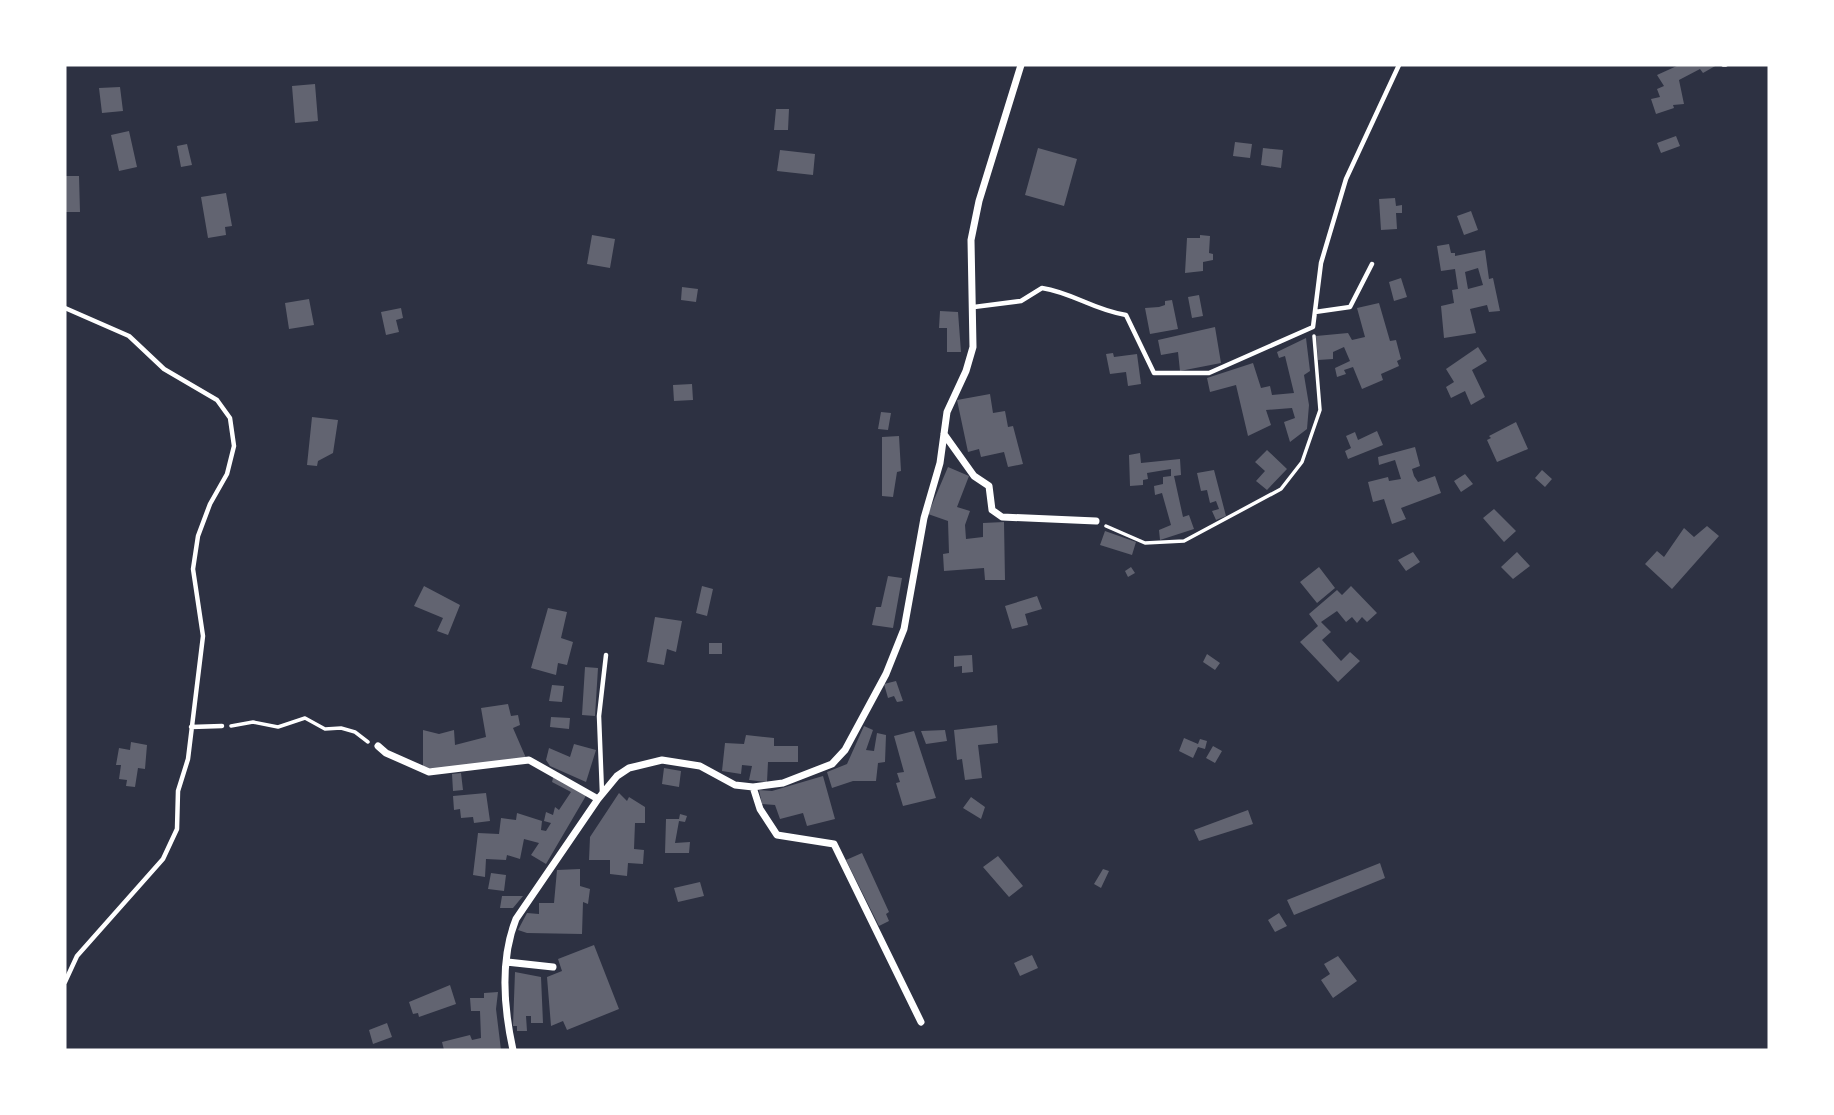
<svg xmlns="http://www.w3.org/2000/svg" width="1834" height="1115" viewBox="0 0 1834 1115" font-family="'Sofia Sans Condensed',sans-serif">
	<rect width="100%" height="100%" fill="#2d3142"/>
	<path fill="#626471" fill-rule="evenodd" d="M1679 65H1717L1703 73 1700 69 1679 80 1684 104 1673 105 1674 108 1656 114 1651 99 1660 97 1657 89 1664 86 1657 75Z
		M315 84 318 121 295 123 292 86Z
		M120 87 123 111 102 113 99 88Z
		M776 109H789L788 130H774Z
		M129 131 137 167 119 171 111 135Z
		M1676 136 1680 146 1661 153 1657 143Z
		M1235 142 1252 144 1250 158 1233 156Z
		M187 144 192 165 181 167 177 146Z
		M1038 148 1077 159 1064 206 1025 195Z
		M1263 148 1283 150 1281 168 1261 165Z
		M780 150 815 154 813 175 777 171Z
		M65 176H79L80 212H65Z
		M226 193 232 226 225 227 226 235 208 238 201 197Z
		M1395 198 1396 206 1402 205V213H1396L1397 229 1381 230 1379 199Z
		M1471 211 1478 230 1464 235 1457 216Z
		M592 235 615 239 610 268 587 264Z
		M1200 235 1210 236 1209 253 1213 254V260L1203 262V271L1185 273 1187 238H1200Z
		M1449 244 1451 253H1455V256L1485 250 1489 279 1493 278 1500 311 1489 312 1487 305 1470 309 1476 333 1444 338 1441 306 1454 303 1452 290 1458 289 1455 269 1441 271 1437 246ZM1478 268 1483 285 1468 289 1465 272Z
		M1401 278 1407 297 1394 301 1389 282Z
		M682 287 698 289 696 302 681 300Z
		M1199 295 1203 316 1192 318 1188 297Z
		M309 299 314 325 289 329 285 303Z
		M1172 300 1178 329 1150 334 1145 308 1159 307 1165 305V301Z
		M1379 303 1390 341 1396 340 1401 359 1397 361 1399 366 1381 374 1383 380 1362 389 1353 367 1344 370 1346 374 1337 377 1335 368 1350 361 1344 347 1333 352V359L1318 360 1316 336 1348 333 1352 340 1365 337 1357 308Z
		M401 308 403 318 396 320 399 332 386 335 381 312Z
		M940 311 958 312 961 352H947V328H939Z
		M1215 327 1221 363 1180 371 1178 352 1161 355 1158 340Z
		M1306 338 1310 371 1304 375 1309 405 1307 429 1290 442 1284 422 1295 418 1292 408 1266 410 1271 425 1248 436 1236 385 1210 392 1207 378 1253 363 1261 388 1270 386 1272 395 1294 393 1285 356 1279 358 1277 352Z
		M1478 347 1487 361 1472 370 1485 397 1471 405 1465 391 1451 398 1446 387 1454 382 1446 369Z
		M1113 353 1114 357 1137 354 1141 384 1128 386 1126 372 1110 374 1106 354Z
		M692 384 693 400 674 401 673 385Z
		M990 394 993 413 1005 411 1008 427 1013 426 1023 464 1008 467 1004 452 981 457 979 449 968 452 957 400Z
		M881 412 891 413 888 430 878 429Z
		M312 417 338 420 333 453 318 461 317 466 307 465Z
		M1516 422 1528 449 1497 462 1487 440 1491 438 1489 436Z
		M1377 431 1383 445 1348 459 1345 451 1351 448 1346 436 1355 432 1358 440Z
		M899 436 901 471 897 472 893 497 882 496V437Z
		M1415 447 1420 466 1412 469 1414 476 1418 482 1435 476 1441 493 1401 508 1406 519 1392 524 1384 499 1373 502 1368 482 1388 477 1389 481 1401 479 1395 460 1379 465 1378 457Z
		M1267 450 1287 469 1267 490 1256 481 1265 471 1255 462Z
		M1140 453 1141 463 1180 459 1181 475 1174 476 1183 517 1189 515 1194 529 1160 540 1159 530 1171 525 1162 493 1155 495 1154 486 1163 484V477L1171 476V469L1147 473 1148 479 1143 480V485L1130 486 1129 455Z
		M948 467 969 476 957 507 970 511 965 525 966 539 983 537V523L1004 522 1005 580H985L984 568 944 571 943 554 949 553 948 521 928 514Z
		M1214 470 1226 516 1216 520 1212 511 1219 509 1216 501 1210 503 1207 490 1201 491 1197 473Z
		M1542 470 1552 479 1545 487 1535 478Z
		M1465 474 1473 484 1461 492 1454 481Z
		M1494 509 1516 531 1504 542 1483 518Z
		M1707 526 1719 536 1672 589 1645 564 1657 551 1664 557 1684 528 1694 537Z
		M1105 531 1136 542 1132 555 1100 545Z
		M1413 552 1420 562 1406 571 1398 560Z
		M1517 552 1530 566 1513 579 1501 567Z
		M1131 567 1135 573 1128 577 1125 571Z
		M1319 567 1335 588 1317 603 1300 582Z
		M888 576 902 578 893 628 872 625 876 607H881Z
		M424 586 460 605 448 635 437 631 443 618 414 606Z
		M702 586 713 589 707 616 696 613Z
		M1351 586 1377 613 1367 622 1362 617 1357 623 1352 617 1346 622 1337 611 1321 622 1331 632 1322 640 1341 661 1350 652 1360 661 1338 682 1300 642 1318 626 1309 614 1337 590 1342 595Z
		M1037 596 1042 609 1025 614 1028 625 1012 629 1005 606Z
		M548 608 567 612 561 638 573 642 567 665 558 663 556 675 531 668Z
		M655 617 682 621 676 652 667 649 664 665 647 662Z
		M709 643H722V654H709Z
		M1207 654 1220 663 1215 670 1203 662Z
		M972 655 973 672 962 673V666L954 667V656Z
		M585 667 598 668 595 716 582 715Z
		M896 681 903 701 897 702 894 696 888 698 884 684Z
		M552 685 564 686 562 702 549 701Z
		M508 704 511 716 518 715 520 725 513 728 526 758 440 770 423 767V730L439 734 454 730 455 745 486 737 481 708Z
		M551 717 570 718 569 729 550 727Z
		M997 725 998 743 978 745 982 778 965 780 962 759 957 760 954 730Z
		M864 726 873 730 866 750 874 751 877 733 886 735 885 762 878 763 876 781H853L832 788 827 772 847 764Z
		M945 730 947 741 926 744 921 731Z
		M914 731 936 798 903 806 896 783 900 782 897 773 904 772 894 736Z
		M746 735 774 738V746H798V762H768L767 782 749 780 752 766 742 765 741 774 722 771 725 743 744 744Z
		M1184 738 1198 744 1200 739 1207 741 1205 749 1198 747 1193 758 1179 751Z
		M131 742 147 745 145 769 138 768 135 787 126 786 127 780 119 779 121 765H116L119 748 130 750Z
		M574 744 596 750 586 782 550 766 546 760 549 748 570 757Z
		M1213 746 1222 751 1215 763 1206 758Z
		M664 768 681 771 679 787 662 784Z
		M461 773 463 790 453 791 452 774Z
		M554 774 587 794 546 864 531 855 539 843 524 839 520 859 507 855 506 860 486 859 485 877 473 875 478 833 499 834 501 818 516 820 517 813 542 821 541 830 546 831 551 823 544 821 546 812 553 815 555 807 559 810 571 792 552 782Z
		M823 776 835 819 807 826 803 813 780 819 775 805 762 804 759 790 772 791Z
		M486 793 490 821 474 823 473 817 461 818 460 809 454 810 453 796Z
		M619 793 627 801 629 797 645 807V823H635L634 849 644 850 643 864 628 863 627 876 610 874V860H589L590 837Z
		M971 797 985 807 981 819 963 808Z
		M1248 810 1253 824 1199 841 1194 830Z
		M680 814 687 816 685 822 679 821 675 843 690 842 689 853H665L666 819H679Z
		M862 853 889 912 886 914 889 921 879 926 846 860Z
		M998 856 1023 886 1009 897 983 867Z
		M1380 863 1385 878 1294 915 1287 900Z
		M580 869V886L590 889 588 904 583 902 582 934 527 933 518 930 527 913 539 914V903H554L557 870Z
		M1103 869 1109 871 1101 888 1094 884Z
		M491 873 506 875 504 891 488 889Z
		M700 882 704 896 678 902 674 888Z
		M502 896H523L513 908H500Z
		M1279 913 1287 926 1275 932 1268 920Z
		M594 945 619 1009 567 1030 563 1021 551 1026 547 977 562 971 558 959Z
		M1032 955 1038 968 1020 976 1014 963Z
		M1338 956 1357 981 1333 998 1321 980 1330 974 1324 964Z
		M515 972 541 977 543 1023H531V1016H526L527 1031H517V1026H513Z
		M450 985 456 1004 419 1017 418 1013 413 1014 409 1002Z
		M498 992 496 1009 501 1050H444L442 1042 470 1035 472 1040 481 1038 480 1011H471L470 998H484V993Z
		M387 1023 392 1037 373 1044 369 1030Z"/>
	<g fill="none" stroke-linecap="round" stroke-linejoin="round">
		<path stroke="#fff" stroke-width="3.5" d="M1723 65H1726
			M1106 526 1145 543 1184 541 1281 489 1302 462 1320 410 1314 336
			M231 726 253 722 278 727 305 718 325 729 341 728 355 732 368 742"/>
		<path stroke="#fff" stroke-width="4.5" d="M974 307 1021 301 1042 288C1074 293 1093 310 1126 315L1154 373H1209L1313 327 1321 263 1346 179 1399 65
			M65 308 129 336 164 369 217 400 230 418 234 446 227 474 210 504 198 536 193 569 203 636 188 759 178 791 177 829 163 859 77 956 65 982
			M1315 312 1350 307 1372 264
			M191 727 222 726
			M602 793 599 716 606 655"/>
		<path stroke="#fff" stroke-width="7" d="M944 434 974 476 989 486 992 510 1002 517 1096 521
			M378 746 386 753 429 772 529 760 598 799
			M753 787 760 809 777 835 834 844 921 1022
			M507 962 553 967
			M513 1050C504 1009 500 959 516 919L598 799 617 776 629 768 662 760 700 766 735 785 753 787 783 783 832 764 845 750 886 674 904 629 924 518 940 463 947 412 966 371 973 347 971 240 979 201 1021 65"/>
	</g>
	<rect width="1834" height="1115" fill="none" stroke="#ffffff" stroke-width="133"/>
</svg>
